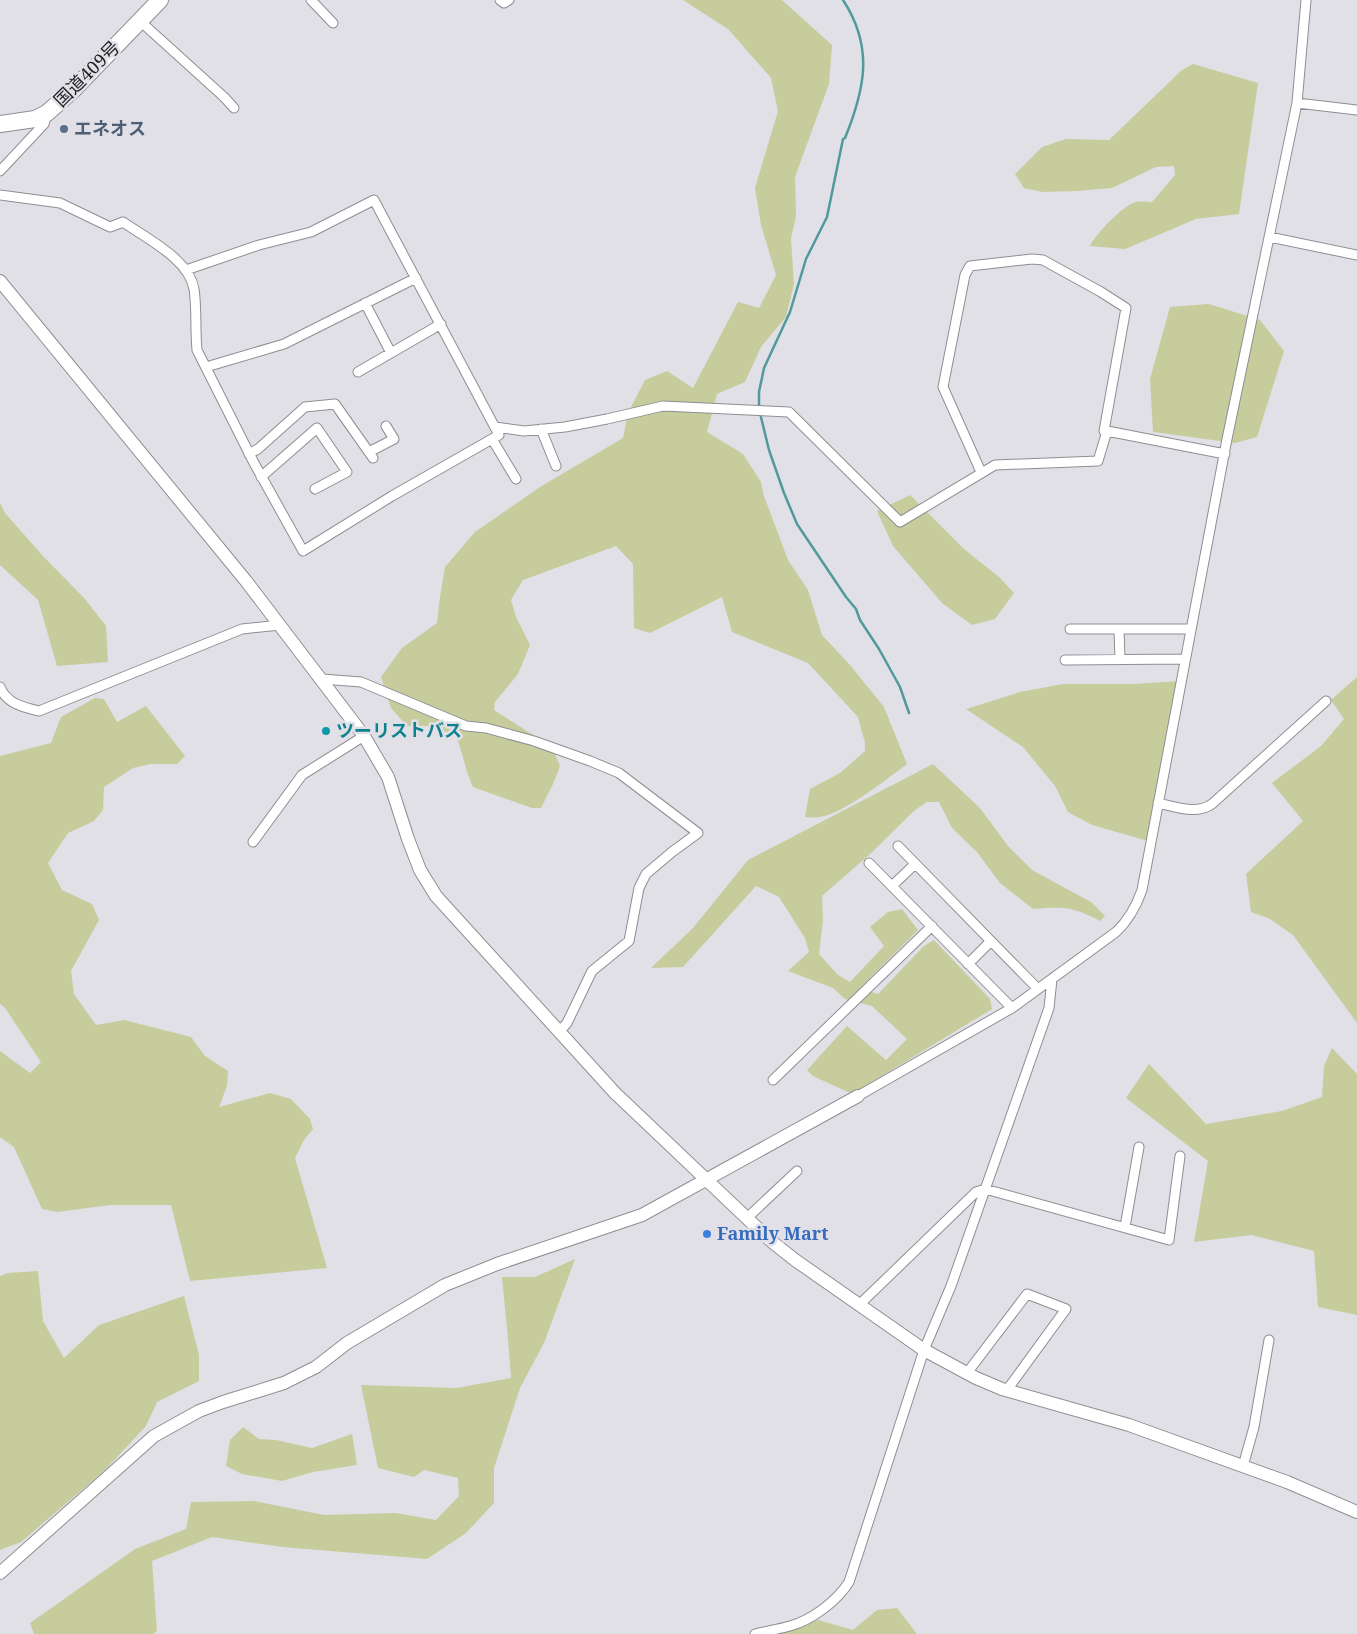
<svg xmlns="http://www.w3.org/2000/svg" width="1357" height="1634" viewBox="0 0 1357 1634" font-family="'Noto Serif','Noto Sans JP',serif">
	<rect width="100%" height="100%" fill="#e2e0e7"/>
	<path fill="#c6cc9c" d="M683 0H782L832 45 829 84 795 177 796 217 791 238 794 284 786 317 761 347 745 382 717 394 707 432 743 454 761 482 764 496 788 560 808 590 822 635 850 665 884 707 907 764C887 779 844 813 820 817 816 818 810 817 805 817L810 789 840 773 865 751V743L858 717 808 663 732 632 722 597 650 633 634 628 633 564 616 546 523 580 511 600 516 617 530 645 518 674 495 702 494 710 552 747 560 766 553 784 541 808H532L473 787C465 770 463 753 456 736L431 726H407L391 708 381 677 402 648 437 623 440 597 445 567 475 532 540 487 623 438 628 413 645 380 667 371 693 388 738 302 759 308 776 275 761 225 755 188 778 111 771 78 728 29Z
		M1193 64 1258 83 1239 214 1196 219 1125 249 1090 246C1096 234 1123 205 1136 202 1141 201 1148 202 1152 202L1175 175 1174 166 1156 167 1112 188 1077 191 1043 192 1024 188 1015 174 1042 147 1066 139 1109 140 1182 70Z
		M1209 304 1260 320 1284 351 1257 437 1235 443 1153 432 1150 379 1170 307Z
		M910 495 964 549 999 577 1014 593 995 619 972 625 942 603 893 546 877 511Z
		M0 503 5 513 42 555 85 599 106 626 108 662 57 666 38 600 0 565Z
		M1357 677V1029V1023L1293 935 1270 919 1251 912 1246 874 1303 821 1272 783 1321 746 1344 719 1331 700Z
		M1181 681 1148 841 1092 825 1068 812 1055 786 1023 747 966 709 1020 692 1063 684H1134Z
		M95 698 104 699 117 722 146 706 185 756 177 764H151L133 768 104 787 103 810 94 821 68 833 48 863 62 890 92 904 99 920 71 971 74 994 96 1025 124 1020 191 1037 205 1056 228 1071 227 1086 219 1107 270 1093 291 1099 310 1119 313 1129 304 1140 295 1158 327 1268 190 1281 171 1205H110L57 1212 42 1209 14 1147 0 1137V1051L30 1073 41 1062 5 1008 0 1004V756L51 743 61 717Z
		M933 764 980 808 1008 846 1032 870 1091 902 1105 916 1100 921C1071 906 1064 907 1033 909L1000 883 977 852 952 828 939 802H927L915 810 869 855 822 896 823 920 819 954 838 975 850 982 884 946 870 927 888 912 902 909 918 930 860 988 878 994 924 946 934 940 990 999 992 1009 852 1094 813 1076 807 1070 847 1026 886 1060 907 1039 872 1006 845 999 833 988 788 971 809 952 805 938 779 897 756 886 683 967 651 968 693 928 748 860Z
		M1332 1048 1357 1074V1315L1318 1307 1314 1251 1251 1235 1194 1242 1208 1161 1126 1098 1149 1064 1206 1124 1282 1111 1322 1097 1324 1066Z
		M575 1259 544 1343 520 1388 494 1468V1503L466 1533 427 1559 282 1547 212 1537 152 1561 157 1631 153 1634H34L30 1623 135 1549 186 1529 191 1502 254 1501 324 1515 396 1513 436 1520 459 1496 458 1478 424 1470 414 1477 378 1468 361 1385 456 1388 511 1378 508 1339 502 1277H535Z
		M38 1271 43 1321 64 1358 99 1325 184 1296 199 1355V1381L157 1402 146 1426 104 1471 21 1542 0 1550V1276L8 1273Z
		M243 1427 259 1439 276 1440 312 1448 352 1434 357 1465 313 1472 282 1481 242 1474 226 1466 230 1440Z
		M897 1608 917 1634H777L818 1620 853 1630 877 1610Z"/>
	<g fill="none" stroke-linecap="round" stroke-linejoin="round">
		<path stroke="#509a9c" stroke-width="2.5" d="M759 408V392L764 368 790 312 806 259 827 217 843 139 845 138C865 89 874 47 843 0
			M760 413 769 450 784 493 797 524 846 597 856 609 860 620 879 649 900 687 909 713"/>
		<g stroke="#8f8d93" stroke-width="11">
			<path id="street" d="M311 0 333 23
				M500 0 504 3 509 0
				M140 21 224 97 234 108
				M1297 103 1357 110
				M0 171 44 124 47 113
				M0 195 60 203 110 227 123 222C146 238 189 259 194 289 197 309 195 330 197 350L254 463 303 551 392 496 499 435 374 200 311 232 259 245 186 270
				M1269 237 1357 255
				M365 303 391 353
				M206 367 284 344 416 278
				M358 372 441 324
				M495 427 524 431 565 427 607 419 663 406 789 412 900 522 995 465 1098 461 1107 431H1104L1126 308 1101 292 1043 260 1032 259 970 266 965 275 943 387 981 472
				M541 429 556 466
				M1107 431 1225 454
				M492 439 516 479
				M369 452 394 439 386 426
				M249 454 258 449 305 407 335 404 373 458
				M261 477 317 428 347 472 315 489
				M1070 629H1191
				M1119 629 1120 660
				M1065 660 1185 659
				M322 679 361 682 466 726 486 728 534 741 590 761 619 773 698 833 672 852 646 874 639 888 629 941 592 971 567 1023 559 1032
				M0 687C7 704 23 707 39 711L242 629 280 625
				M1158 803C1176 807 1196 815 1212 804L1326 701
				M253 842 302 775 364 736
				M898 846 1038 989
				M869 863 1012 1008
				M893 885 915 864
				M968 964 991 941
				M773 1080 932 926
				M858 1096 1012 1008 1116 932C1129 920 1136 907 1142 890L1227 439 1297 103 1306 0
				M747 1218 797 1171
				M1125 1227 1139 1147
				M859 1305 976 1192 985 1189 1169 1240 1180 1156
				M967 1373 1027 1294 1066 1309 1007 1390
				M1243 1466 1254 1427 1269 1340
				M755 1634C767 1631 779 1629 790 1626 812 1620 837 1601 849 1582L924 1350 951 1286 1049 1008 1052 979"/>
		</g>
		<g stroke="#8f8d93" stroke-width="14">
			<path id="secondary" d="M0 281 246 581 364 736 388 777 408 839 420 870 436 896 615 1093 771 1241 795 1260 924 1350 976 1378 1002 1389 1129 1425 1287 1482 1357 1512
				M0 1573 154 1436 199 1411 223 1402 284 1383 316 1367 347 1343 445 1285 497 1264 642 1215 858 1096"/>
		</g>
		<g stroke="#8f8d93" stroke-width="18">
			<path id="highway" d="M0 124 35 119 47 113 74 89 160 0"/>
		</g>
		<use href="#street" stroke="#fff" stroke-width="9"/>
		<use href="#secondary" stroke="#fff" stroke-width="12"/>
		<use href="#highway" stroke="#fff" stroke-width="16"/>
	</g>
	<circle fill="#5c6f8a" stroke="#e2e0e7" stroke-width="2" cx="64" cy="129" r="5"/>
	<circle fill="#0f9aa8" stroke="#e2e0e7" stroke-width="2" cx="326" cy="731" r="5"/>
	<circle fill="#3f7fe0" stroke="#e2e0e7" stroke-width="2" cx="707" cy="1234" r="5"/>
	<g text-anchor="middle" stroke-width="5" stroke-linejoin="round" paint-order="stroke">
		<g font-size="18" fill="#1e1d20" stroke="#e2e0e7">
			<text transform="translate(87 74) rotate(-45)" y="6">国道409号</text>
		</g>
		<g font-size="18" font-weight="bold" fill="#4e5e75" stroke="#e2e0e7" text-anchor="start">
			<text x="74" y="135">エネオス</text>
		</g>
		<g font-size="18" font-weight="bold" fill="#0d838f" stroke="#e2e0e7" text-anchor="start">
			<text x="336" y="737">ツーリストバス</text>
		</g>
		<g font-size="18" font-weight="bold" fill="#366cbe" stroke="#e2e0e7" text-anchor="start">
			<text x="717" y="1240">Family Mart</text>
		</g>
	</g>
</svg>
